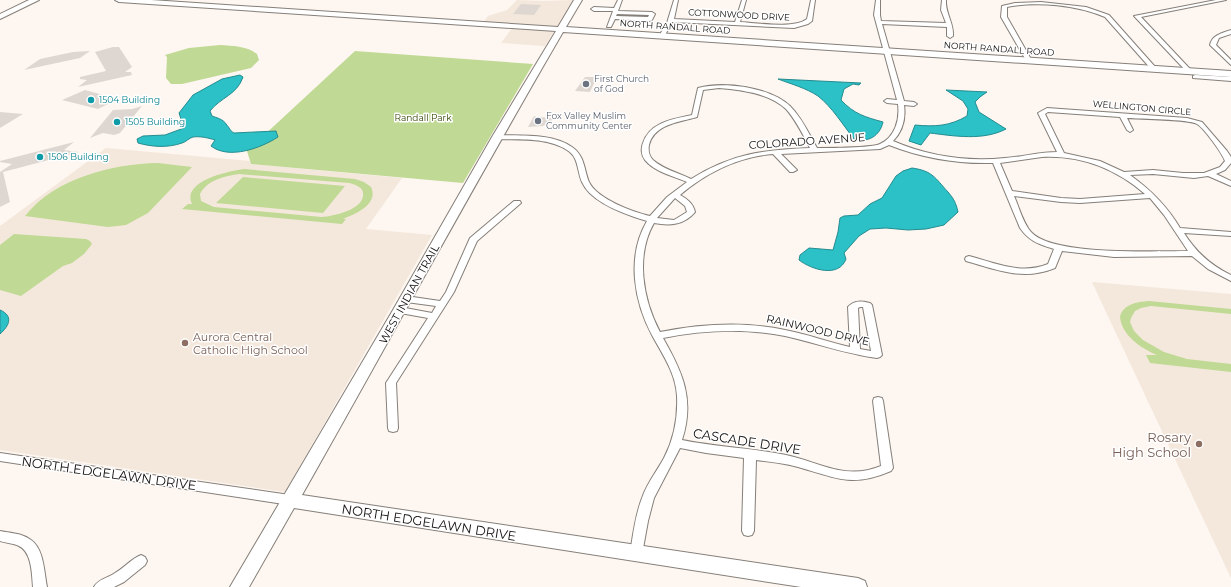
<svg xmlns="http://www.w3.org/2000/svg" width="1231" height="587" viewBox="0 0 1231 587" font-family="Montserrat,sans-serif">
	<rect width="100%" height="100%" fill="#fef6f0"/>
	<path fill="#f4e8dc" d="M517 0 543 1 573 0 557 27 483 23 488 16 507 10Z
		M513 27 555 30 545 46 501 43Z
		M106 148 250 161 251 164 402 178 366 229 432 235 285 492 0 450V226Z
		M1092 282 1231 294V578L1105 310Z"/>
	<path fill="#c0d994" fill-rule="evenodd" d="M220 45C233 46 247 46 257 54L259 60 251 68 182 84H171L166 78 167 57 165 55 189 48Z
		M355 51 533 64 463 183 251 164 247 151Z
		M158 163 192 167 148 213 126 225 108 227 25 216C55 178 112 164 158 163Z
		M244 169 355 179 364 182 371 187C379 204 356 214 343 219H346L342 224 182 209 188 204H192C181 181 229 171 244 169ZM239 174 349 183C354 184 363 187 363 193 365 210 333 216 322 217L214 207 201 201 200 194C207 180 225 176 239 174Z
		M243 177 345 186 323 213 216 203Z
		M14 234 86 239 90 241 92 244 84 254 72 263 63 266 21 296 0 290V245Z
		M1149 301 1231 309V314L1151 306 1141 308 1135 311 1131 318 1130 322 1134 331 1143 340 1164 352 1187 359 1231 364V372L1150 363 1146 355H1157C1141 348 1122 336 1120 317 1123 304 1137 302 1149 301Z"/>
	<path fill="#2bc1c7" stroke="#248c90" d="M240 75 243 77C237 95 221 97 210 111L212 116C217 118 223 119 226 124 230 128 229 130 234 133L276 131 278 137C261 148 229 160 211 146L215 140C209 138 200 136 193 137 189 138 186 142 182 143 168 148 152 147 138 143L137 139 143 136 165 135 184 128 179 113 193 95 222 79Z
		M778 79 861 83 859 85 853 84 844 89 841 100C854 114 865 117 883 122 880 136 868 143 854 139 843 125 832 107 818 96 806 88 791 84 778 79Z
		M946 90 987 92 980 97 975 102 979 112 1006 129C983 141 954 136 930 133L921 145 909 141 915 125C935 127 950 126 967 116L968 109 963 101Z
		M912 168C933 171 935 178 948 192 954 199 956 203 958 212L944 225 926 229 908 230 886 228 870 229 859 236 844 253 846 259C839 278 812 270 799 260L800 255 809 248 833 250 838 232 840 218 844 216 858 215 870 204 882 198 896 176 903 171Z
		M0 310C14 316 9 326 0 334Z"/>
	<path fill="#ded7d1" d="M521 4 541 5 534 15 513 14Z
		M113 47H119L132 67 125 72H131L132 75 78 87 87 80 80 79V77L106 71 95 52Z
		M90 51 80 58 24 70 40 59 73 52Z
		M585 77H597L590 92 575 91Z
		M85 90 118 99 98 109 62 100Z
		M142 106 120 133 114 135 103 133 90 138 113 110 132 109Z
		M0 112 23 114 0 128Z
		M534 116 537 117 555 118 543 126 528 127Z
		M74 142 64 150 79 152 3 172 10 202 0 207V172L12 164 0 162V161Z"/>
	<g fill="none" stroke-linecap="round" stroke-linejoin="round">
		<g stroke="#857f79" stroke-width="2">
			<path id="street" d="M618 0H622L618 11 652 12 655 14 652 20 650 21 615 19 611 27H607L613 11H594L591 9 594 7 614 8ZM617 14 649 15 648 17 616 16Z
				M674 0H678L674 19 735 22 742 0H746L740 22C757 23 794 29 807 19L811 0H815L812 21 808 24 794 28 672 22 664 37H660L659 36 667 23Z
				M876 0H880V15L881 21 946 23 941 10 942 0H946C945 13 954 23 953 36L950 38 947 36V27L882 24 904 101 914 102 917 104 914 106 904 105C906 119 902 132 893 141 928 156 966 162 1005 158 1022 157 1039 152 1057 152L1038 113 1047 108 1187 118 1202 122 1227 151 1231 157V163L1225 170 1216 174 1231 181V186L1208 176 1194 178 1153 174 1130 175C1151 190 1167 206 1180 228L1231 232V236L1184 233C1196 252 1210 265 1231 275V281L1208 269 1192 256 1114 257 1062 251 1055 268C1023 281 998 270 966 261L965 259 966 257 969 256C996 263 1021 275 1048 264L1054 249C1039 244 1030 242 1020 228L993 163C957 164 922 158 889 145L880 149 781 154 797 170 793 172H790L773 154C738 157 706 173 680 195 687 199 693 203 695 212 684 225 670 226 654 223 635 256 643 300 660 332 701 324 743 321 785 330 807 334 828 342 850 347L848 307C854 300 862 301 870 303L872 305 882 355 880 357 877 358C846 354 816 343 785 336 745 328 703 330 663 338 683 373 695 400 682 440 717 447 752 448 786 455 820 462 845 481 881 466L873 401 874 398 878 397 882 398 883 401 893 468 891 471C851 488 837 478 798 467 784 463 770 462 756 460L754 531 752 535 748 536 744 535 742 531 744 458 706 453 680 448 654 498 648 521 642 554 640 558 636 560 632 558 630 554C633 535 635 516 642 498 647 483 657 471 664 458 674 439 678 417 677 396 676 374 663 355 653 337 634 302 626 257 647 221 627 215 591 203 582 182 577 171 579 157 567 150 547 137 519 140 497 139L494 137 497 135C521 136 552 133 572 147 585 156 584 170 589 182 597 199 633 212 650 216L667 197 687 182C673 176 655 172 645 160 641 155 641 148 643 143 650 122 673 119 692 115L698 88C724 81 770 87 790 106 802 118 809 134 817 148 829 148 872 148 880 144 895 137 900 120 898 104L887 103 884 101 887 99 897 100 874 15ZM719 88C741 90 769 93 786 109 796 120 803 135 810 148 763 150 733 153 691 179 679 173 663 169 653 160 649 156 648 150 649 145 654 124 680 122 697 117L703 90ZM1048 112 1120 117 1127 130 1130 132 1133 130 1127 118C1140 119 1188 119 1197 124 1204 128 1222 153 1225 161L1220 167 1204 173H1183L1153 170 1124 172 1100 161 1064 153 1045 114ZM1042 157C1081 155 1116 169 1145 194L1080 199 1061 198 1012 191 1000 163ZM1014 196 1061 202 1080 203 1150 198 1164 215 1188 251C1155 251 1052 256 1031 232 1023 223 1019 207 1014 196ZM675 198 685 206 687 212 674 220 657 218ZM860 307H863L871 351 860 349 858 308Z
				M1216 0H1226L1141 17 1191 70 1192 71 1189 73 1187 72 1134 16Z
				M1041 2 1086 7 1109 15 1157 69 1152 70 1105 17C1076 5 1038 1 1007 7V17L1032 61 1027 62 1001 17 1002 6 1015 3Z
				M1231 30V34L1219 38 1216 45 1231 60V65L1210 45C1212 35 1222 33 1231 30Z
				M1195 75 1231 77V81L1193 78V76Z
				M514 201H520L521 203 477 241 454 292 396 383 398 428 397 431 393 432 389 431 388 428 386 383 428 318 400 313 395 310 400 307 432 313 436 306 406 302 401 299 406 296 440 301 446 292 470 238Z
				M0 453 290 495 294 497 296 500 294 503 290 505 0 461Z
				M0 531C10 533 22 533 31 540 44 549 44 572 47 587H33C32 575 32 552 19 546 13 543 6 543 0 541Z
				M141 555 145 557 147 561 145 565 124 582 114 587H94C98 579 108 578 115 573 124 568 131 559 141 555Z"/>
		</g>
		<g stroke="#857f79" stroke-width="2">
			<path id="secondary" d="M29 0H39L0 19V14Z
				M115 0H151L558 27 574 0H582L566 27 1231 71V77L563 32C474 185 389 341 302 495L858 578 865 581 867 587H801L294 508 249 587H230L393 310 492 137 556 31 119 2Z"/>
		</g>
		<use href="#street" fill="#fff" fill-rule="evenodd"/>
		<use href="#secondary" fill="#fff" fill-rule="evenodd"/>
	</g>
	<g fill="#6b7280" stroke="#fff" stroke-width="1.5">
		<circle cx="586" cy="84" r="4"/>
		<circle cx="538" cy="121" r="4"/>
	</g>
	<g fill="#0f9aa8" stroke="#fff" stroke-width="1.5">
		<circle cx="91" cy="100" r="4"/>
		<circle cx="117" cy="122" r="4"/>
		<circle cx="40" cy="157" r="4"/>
	</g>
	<g fill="#8d6e63" stroke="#fff" stroke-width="1.5">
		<circle cx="185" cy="343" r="4"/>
		<circle cx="1199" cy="444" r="4"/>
	</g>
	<g text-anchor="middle" stroke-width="3" stroke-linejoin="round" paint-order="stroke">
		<g font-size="9" fill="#141210" stroke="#fff">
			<text transform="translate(739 15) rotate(3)" y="3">COTTONWOOD DRIVE</text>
			<text transform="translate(675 27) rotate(4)" y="3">NORTH RANDALL ROAD</text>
			<text transform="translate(999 49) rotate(4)" y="3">NORTH RANDALL ROAD</text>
			<text transform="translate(1142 108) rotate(5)" y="3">WELLINGTON CIRCLE</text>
		</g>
		<g font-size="9" fill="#5b616d" stroke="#fff" text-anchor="start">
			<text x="594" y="82">First Church<tspan x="594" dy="10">of God</tspan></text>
			<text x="546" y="119">Fox Valley Muslim<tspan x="546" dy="10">Community Center</tspan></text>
		</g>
		<g font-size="9" fill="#0d838f" stroke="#fff" text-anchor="start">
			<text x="99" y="103">1504 Building</text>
			<text x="125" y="125">1505 Building</text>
			<text x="48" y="160">1506 Building</text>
		</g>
		<g font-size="9" fill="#314200" stroke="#fff">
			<text x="423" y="121">Randall Park</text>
		</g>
		<g font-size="11" fill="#141210" stroke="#fff">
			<text transform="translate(807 141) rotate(-4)" y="4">COLORADO AVENUE</text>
			<text transform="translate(409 294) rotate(-61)" y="4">WEST INDIAN TRAIL</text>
			<text transform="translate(818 330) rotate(13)" y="4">RAINWOOD DRIVE</text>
		</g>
		<g font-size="11" fill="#785e54" stroke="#fff" text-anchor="start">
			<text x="193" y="341">Aurora Central<tspan x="193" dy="13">Catholic High School</tspan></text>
		</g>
		<g font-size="13" fill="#785e54" stroke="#fff" text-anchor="end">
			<text x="1191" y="442">Rosary<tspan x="1191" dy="15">High School</tspan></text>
		</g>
		<g font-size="13" fill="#141210" stroke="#fff">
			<text transform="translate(747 441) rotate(9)" y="5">CASCADE DRIVE</text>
			<text transform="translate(109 473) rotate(8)" y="5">NORTH EDGELAWN DRIVE</text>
			<text transform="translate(429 522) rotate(9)" y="5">NORTH EDGELAWN DRIVE</text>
		</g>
	</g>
</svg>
